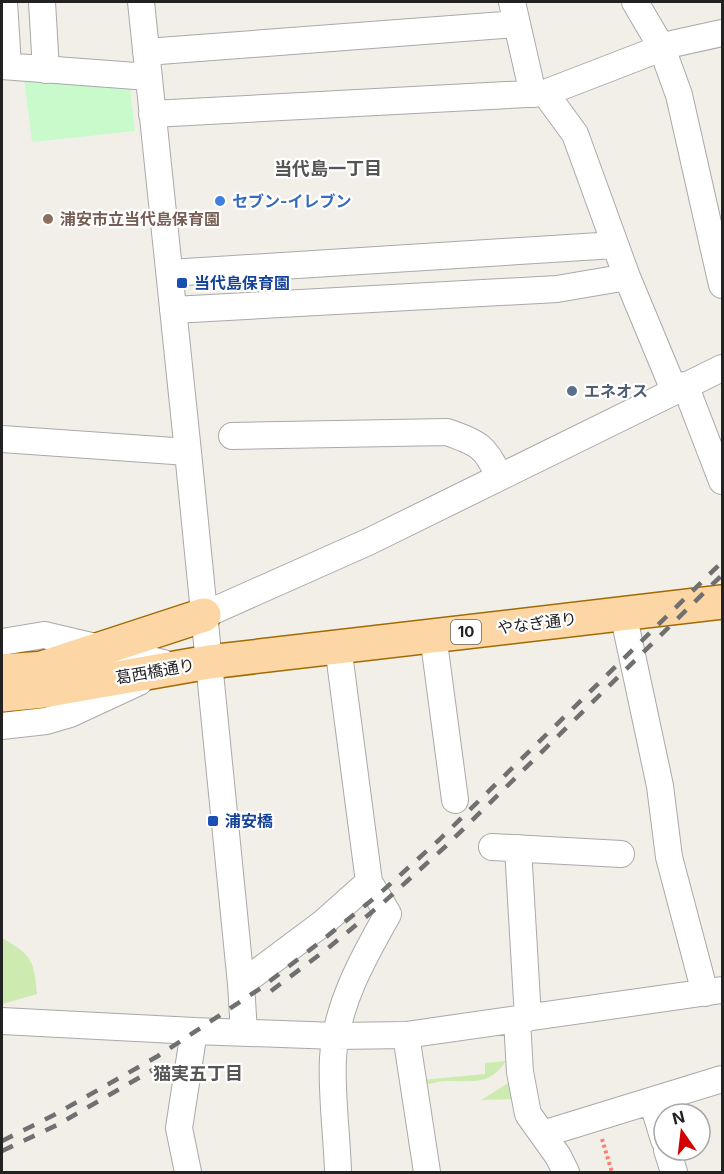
<svg xmlns="http://www.w3.org/2000/svg" width="724" height="1174" viewBox="0 0 724 1174" font-family="Inter,'Noto Sans JP',sans-serif">
	<rect width="100%" height="100%" fill="#f2efe9"/>
	<path fill="#cdebb0" d="M2 938C32 955 34 960 37 994L2 1004Z
		M506 1061C489 1087 472 1080 446 1081 438 1081 430 1084 422 1085L421 1080 485 1074V1063Z
		M510 1082 519 1099 481 1100Z"/>
	<path fill="#c8facc" d="M24 77 130 88 135 131 32 142Z"/>
	<g fill="none" stroke-linecap="round" stroke-linejoin="round">
		<g stroke="#a9a9a9" stroke-width="28">
			<path id="minor" d="M4 2 8 66
				M42 2 46 70
				M141 2 188 452 241 984 244 1032
				M512 2 533 94
				M635 2 662 48 679 95 722 285
				M146 52 517 24
				M2 66 149 77
				M545 93 575 134 627 277 674 390
				M152 114 545 93 672 44 722 33
				M170 273 615 245
				M173 310 557 289 627 277
				M685 385 722 481
				M232 436 447 432C478 443 486 446 499 477
				M2 439 188 452
				M623 613 660 786 669 857 705 993
				M204 615 368 542 722 368
				M433 635 455 800
				M2 642 44 635 163 663
				M2 726 46 721 70 714 139 682
				M492 847 621 854
				M518 848 528 1018
				M241 984 323 923 369 882
				M517 1020 520 1072 528 1114 558 1156 566 1172
				M2 1021 194 1031
				M406 1035 427 1172
				M652 1101 664 1140
				M543 1134 722 1079
				M667 1150 674 1172
				M188 1172 179 1128 194 1031 336 1036 406 1035 722 990
				M338 1172C337 1136 331 1093 333 1058 336 1006 363 958 388 914L369 882 338 646"/>
		</g>
		<g stroke="#a06b00" stroke-width="36">
			<path id="major" d="M42 668 204 615
				M2 671 60 667
				M2 695 43 691 209 662 722 602"/>
		</g>
		<path stroke="#fa8072" stroke-width="4" stroke-dasharray="3 3" stroke-linecap="butt" d="M602 1139 612 1172"/>
		<use href="#minor" stroke="#fff" stroke-width="26"/>
		<use href="#major" stroke="#fcd6a4" stroke-width="33"/>
		<path stroke="#707070" stroke-width="4.5" stroke-dasharray="12 12" stroke-linecap="butt" d="M271 991 327 949 384 902 446 846 722 575
			M2 1141 54 1115 158 1056 261 988 320 942 378 895 439 840 722 562
			M2 1151 57 1125 156 1068"/>
	</g>
	<circle fill="#3f7fe0" stroke="#fff" stroke-width="2" cx="220" cy="201" r="6"/>
	<circle fill="#8d6e63" stroke="#fff" stroke-width="2" cx="48" cy="219" r="6"/>
	<g fill="#1a4fb4" stroke="#fff" stroke-width="2">
		<rect x="176" y="277" width="12" height="12" rx="3"/>
		<rect x="207" y="815" width="12" height="12" rx="3"/>
	</g>
	<circle fill="#5c6f8a" stroke="#fff" stroke-width="2" cx="572" cy="391" r="6"/>
	<g text-anchor="middle" stroke-width="4.5" stroke-linejoin="round" paint-order="stroke">
		<rect fill="#fff" stroke="#646464" stroke-width="1.5" x="451" y="620" width="30" height="24" rx="4.5"/>
		<g font-size="15" font-weight="bold" fill="#222">
			<text x="466" y="637">10</text>
		</g>
		<g font-size="16" font-weight="bold" fill="#366cbe" stroke="#fff" text-anchor="start">
			<text x="232" y="207">セブン-イレブン</text>
		</g>
		<g font-size="16" font-weight="bold" fill="#785e54" stroke="#fff" text-anchor="start">
			<text x="60" y="225">浦安市立当代島保育園</text>
		</g>
		<g font-size="16" font-weight="bold" fill="#164399" stroke="#fff" text-anchor="start">
			<text x="194" y="289">当代島保育園</text>
			<text x="225" y="827">浦安橋</text>
		</g>
		<g font-size="16" font-weight="bold" fill="#4e5e75" stroke="#fff" text-anchor="start">
			<text x="584" y="397">エネオス</text>
		</g>
		<g font-size="16" fill="#222" stroke="#fff">
			<text transform="translate(537 623) rotate(-7)" y="6">やなぎ通り</text>
			<text transform="translate(155 671) rotate(-10)" y="6">葛西橋通り</text>
		</g>
		<g font-size="18" font-weight="bold" fill="#555" stroke="#fff">
			<text x="328" y="175">当代島一丁目</text>
			<text x="198" y="1080">猫実五丁目</text>
		</g>
	</g>
	<rect width="724" height="1174" fill="none" stroke="#222222" stroke-width="6"/>
	<g transform="translate(682 1132) rotate(346)"><circle r="28" fill="#ffffff" stroke="#a7a7a7" stroke-width="1.5"/>
	<path d="M0-4.5L10 22L0 15L-10 22Z" fill="#d40000"/>
	<text y="-9" font-size="16" font-weight="bold" text-anchor="middle" fill="#222222">N</text>
	</g>
</svg>
